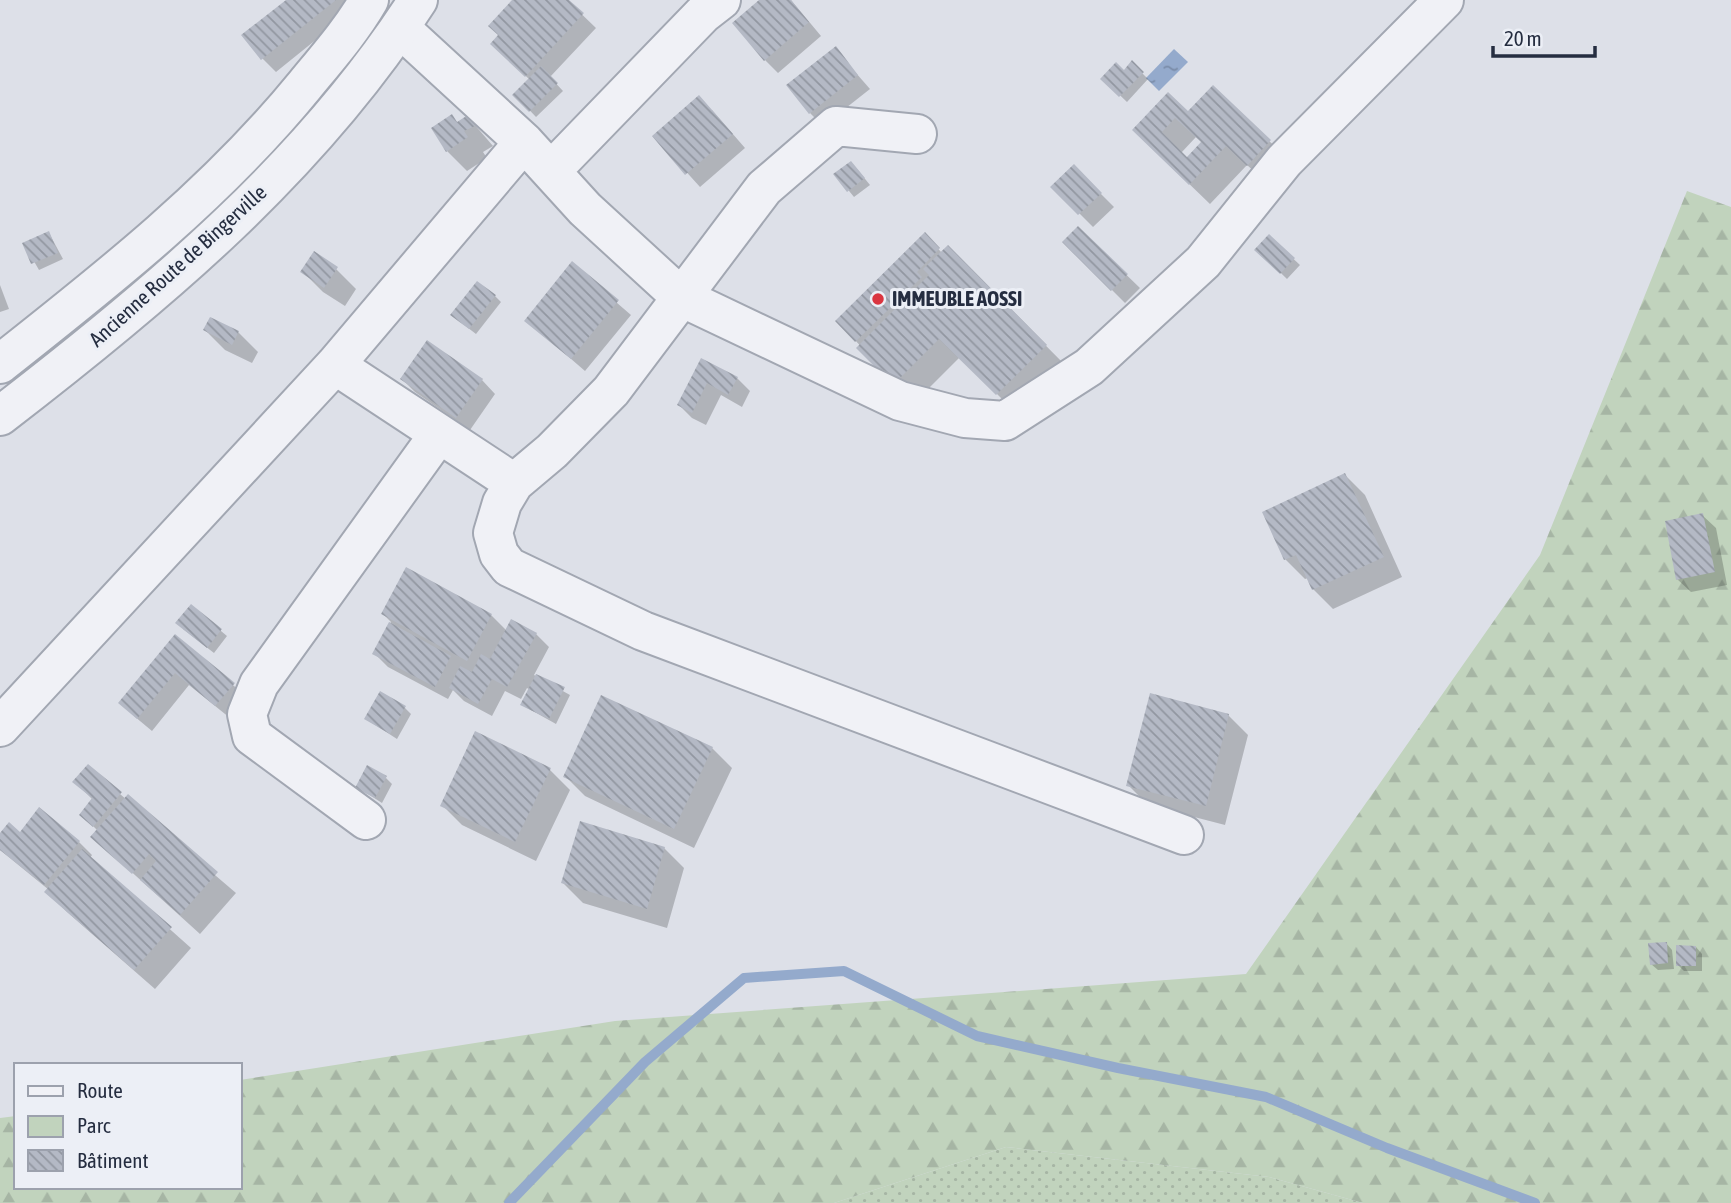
<svg xmlns="http://www.w3.org/2000/svg" width="1731" height="1203" viewBox="0 0 1731 1203" font-family="'Asap Condensed',sans-serif">
	<defs>
		<pattern id="green-dots" width="8" height="8" patternUnits="userSpaceOnUse" patternTransform="scale(1.75)"><rect width="8" height="8" fill="#c1d3bd"/><path d="M2 2h.1M6 6h.1" fill="none" stroke="#a6b5a4" stroke-width="1.8" stroke-linecap="round"/></pattern>
		<pattern id="forest-firs" width="22" height="20" patternUnits="userSpaceOnUse" patternTransform="scale(1.75)"><rect width="22" height="20" fill="#c1d3bd"/><path d="M5 1l3.5 6h-7zM16 11l3.5 6h-7z" fill="#a6b5a4"/></pattern>
		<pattern id="water-ripples" width="26" height="14" patternUnits="userSpaceOnUse" patternTransform="scale(1.75)"><rect width="26" height="14" fill="#94aacc"/><path d="M2 4q2-2 4 0t4 0M15 11q2-2 4 0t4 0" fill="none" stroke="#798ba7"/></pattern>
		<pattern id="building-back-hatch" width="6" height="6" patternUnits="userSpaceOnUse" patternTransform="scale(1.75)"><rect width="6" height="6" fill="#b4b9c5"/><path d="M-1 5l2 2M0 0l6 6M5-1l2 2" fill="none" stroke="#9297a1"/></pattern>
	</defs>
	<rect width="100%" height="100%" fill="#dde0e8"/>
	<path fill="url(#green-dots)" d="M1006 1147 1269 1177 1363 1203H834Z"/>
	<path fill="url(#forest-firs)" d="M1687 191 1731 207V1203H1363L1269 1177 1006 1147 834 1203H0V1118L16 1116V1187H240V1080L615 1021 1246 974 1540 555Z"/>
	<path fill="url(#water-ripples)" d="M1174 49 1188 62 1159 91 1146 78Z"/>
	<path fill="#0003" fill-rule="evenodd" d="M289 0H355L359 5 276 72 262 58Z
		M514 0H567L596 28 550 77 563 91 536 117 515 95 530 80 506 57 500 35Z
		M762 0H791L821 36 778 73 765 60Z
		M835 49 870 89 823 126 810 113Z
		M1132 63 1148 79 1127 102 1103 79 1124 72Z
		M1213 87 1290 161 1268 184 1247 165 1210 204 1154 150 1168 94 1188 113ZM1196 137 1203 143 1187 159 1181 153Z
		M712 110 745 148 700 187 654 136Z
		M452 117 458 123 468 117 493 146 483 152 487 158 467 171 447 151Z
		M1074 167 1114 207 1093 227 1053 187Z
		M857 169 870 185 854 197 836 175Z
		M1078 228 1140 288 1125 303 1064 242Z
		M49 233 63 259 39 270 24 244Z
		M925 235 942 253 948 247 1066 366 1017 414 960 357 914 403 837 321Z
		M1269 236 1300 265 1287 279 1257 250Z
		M572 264 631 315 585 371 526 320Z
		M336 269 356 289 345 306 323 292 303 272Z
		M0 285 9 309 0 312Z
		M495 296 501 302 476 334 459 321Z
		M205 330 238 332 258 352 252 363 225 350Z
		M702 360 737 378 750 391 742 407 721 395 706 425 692 418 679 405Z
		M402 379 482 380 495 394 470 430 415 392Z
		M1345 475 1365 495 1402 577 1333 609 1313 589 1308 578 1305 579 1285 559Z
		M1702 515 1716 528 1727 585 1691 592 1677 579Z
		M191 606 227 636 214 653 183 629Z
		M383 614 491 615 507 631 536 634 549 647 534 675 570 695 556 724 522 705 530 690 527 688 521 699 505 691 492 716 464 701 453 690 448 699 388 667 374 653 391 622Z
		M175 636 247 697 230 718 189 685 152 731 134 716Z
		M405 708 411 714 397 739 366 719Z
		M1228 715 1248 735 1225 825 1148 805 1128 785Z
		M712 748 732 768 694 848 585 796 565 776Z
		M550 770 570 790 536 861 462 825 442 805Z
		M386 778 392 784 382 803 357 787Z
		M75 782 120 794 236 893 200 934 93 837 98 831 81 814 93 800Z
		M20 834 79 842 92 855 90 858 191 948 155 989 67 912 47 892 49 890 0 850V836Z
		M664 848 684 868 667 928 583 903 563 883Z
		M1666 943 1672 950 1674 969 1658 970 1651 964Z
		M1696 947 1702 954V971H1684L1678 965Z"/>
	<g fill="none" stroke-linecap="round" stroke-linejoin="round">
		<path stroke="#94aacc" stroke-width="10" d="M509 1203 645 1062 744 978 844 971 977 1036 1118 1068 1266 1097 1387 1148 1535 1203"/>
	</g>
	<path fill="url(#building-back-hatch)" fill-rule="evenodd" d="M286 0H336L261 60 241 35Z
		M512 0H569L584 13 525 77 490 44 498 35 488 26Z
		M759 0H791L809 22 764 61 732 23Z
		M836 46 858 75 809 114 786 85Z
		M1132 60 1144 72 1119 97 1100 79 1116 62 1124 70Z
		M541 66 558 83 529 112 512 95Z
		M1213 85 1271 140 1247 166 1226 146 1189 185 1132 130 1168 92 1188 111ZM1175 118 1201 142 1187 157 1162 132Z
		M699 95 733 134 685 175 652 136Z
		M452 114 457 122 468 115 475 126 464 131 468 137 446 152 431 128Z
		M851 161 865 178 847 192 833 174Z
		M1074 164 1102 193 1078 215 1050 187Z
		M1078 226 1128 274 1111 291 1062 242Z
		M49 231 58 253 31 264 22 243Z
		M925 232 940 248 917 272 922 277 855 342 835 321Z
		M1269 234 1295 258 1280 274 1254 250Z
		M948 245 1047 345 996 395 939 339 893 385 856 348 929 275 923 269Z
		M314 251 338 267 324 288 300 272Z
		M572 261 619 300 571 359 524 321Z
		M477 281 496 295 469 329 450 315Z
		M210 317 239 331 232 345 203 330Z
		M427 340 483 379 456 418 400 379Z
		M701 358 738 377 728 395 707 383 692 413 677 405Z
		M1345 473 1384 557 1312 590 1296 555 1284 560 1262 512Z
		M1703 513 1715 572 1676 580 1665 521Z
		M406 567 492 614 467 661 381 614Z
		M191 604 222 629 207 648 175 623Z
		M511 619 537 633 507 687 492 679 478 704 449 688 460 666 472 672 481 654 490 659Z
		M389 622 451 656 435 687 372 654Z
		M175 634 235 683 215 706 175 673 137 719 118 703Z
		M536 674 565 687 549 719 520 705Z
		M380 691 406 706 390 734 364 719Z
		M1150 693 1229 714 1206 806 1126 786Z
		M601 695 713 747 674 829 563 777Z
		M475 731 551 768 515 842 440 806Z
		M88 764 122 792 93 827 79 815 92 798 72 782Z
		M367 765 387 776 375 798 355 788Z
		M128 794 218 872 180 915 140 880 156 861 149 854 132 874 90 837Z
		M39 807 80 841 44 885 0 850V833L9 822 20 832Z
		M580 821 665 847 647 909 561 883Z
		M82 849 172 927 134 970 44 892Z
		M1667 942 1668 963 1650 965 1648 943Z
		M1676 945 1696 946V966H1676Z"/>
	<g fill="none" stroke-linecap="round" stroke-linejoin="round">
		<g stroke="#a2a7b2" stroke-width="42">
			<path id="minor" d="M400 28 524 142 585 209 681 297 900 401 965 418 1005 421 1089 367 1203 262 1284 161 1444 0
				M917 134 836 126 764 188 611 391 552 451 514 483 502 503 493 533 499 554 509 567 643 631 1184 835
				M551 171 703 14 721 0
				M335 365 514 483
				M0 727 335 365 524 142
				M366 820 252 736 247 714 259 684 439 434"/>
		</g>
		<g stroke="#a2a7b2" stroke-width="42">
			<path id="tertiary" d="M0 364C109 278 217 193 305 85 328 57 351 31 369 0
				M0 416C156 296 311 167 418 0"/>
		</g>
		<use href="#minor" stroke="#f0f1f6" stroke-width="38"/>
		<use href="#tertiary" stroke="#f0f1f6" stroke-width="38"/>
	</g>
	<circle fill="#da3540" stroke="#eceff6" stroke-width="2.5" cx="878" cy="299" r="7"/>
	<g text-anchor="middle" stroke-width="6" stroke-linejoin="round" paint-order="stroke">
		<g font-size="21" fill="#252d40" stroke="#eceff6">
			<text transform="translate(178 266) rotate(-42)" y="7">Ancienne Route de Bingerville</text>
		</g>
		<g font-size="21" font-weight="bold" fill="#252d40" stroke="#eceff6" text-anchor="start">
			<text x="892" y="306">IMMEUBLE AOSSI</text>
		</g>
	</g>
	<rect x="14" y="1063" width="228" height="126" fill="#eceff6" stroke="#9ca1ad" stroke-width="2"/>
	<rect x="28" y="1086" width="35" height="10" fill="#f0f1f6" stroke="#9ca1ad" stroke-width="2"/>
	<text x="77" y="1098" font-size="21" fill="#252d40">Route</text>
	<rect x="28" y="1116" width="35" height="21" fill="#c1d3bd" stroke="#9ca1ad" stroke-width="2"/>
	<text x="77" y="1133" font-size="21" fill="#252d40">Parc</text>
	<rect x="28" y="1150" width="35" height="21" fill="url(#building-back-hatch)" stroke="#9ca1ad" stroke-width="2"/>
	<text x="77" y="1168" font-size="21" fill="#252d40">Bâtiment</text>
	<path d="M1493 46v10h102v-10" fill="none" stroke="#252d40" stroke-width="3.5"/>
	<text x="1504" y="46" font-size="21" fill="#252d40" stroke="#eceff6" stroke-width="5" paint-order="stroke">20 m</text>
</svg>
